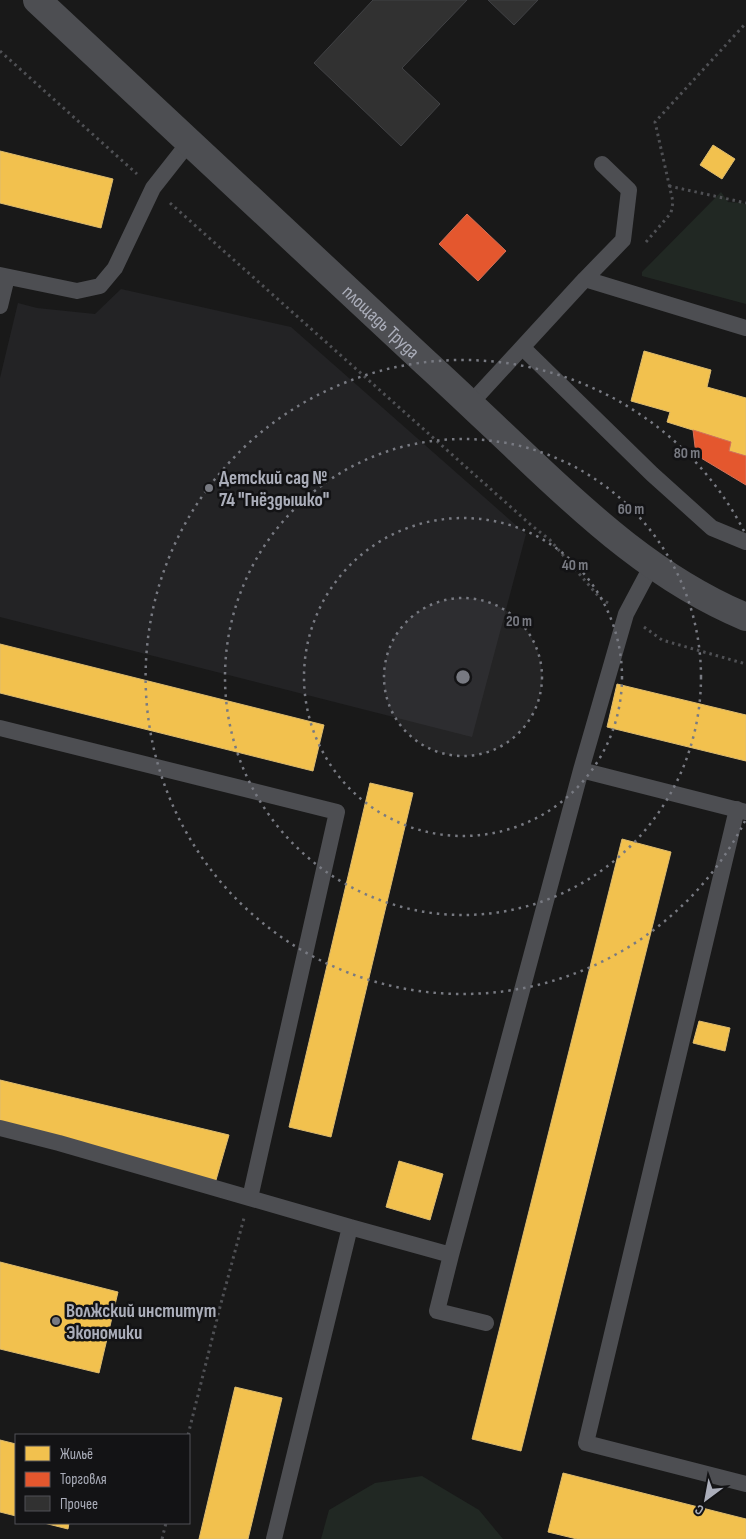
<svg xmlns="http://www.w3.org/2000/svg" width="746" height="1539" viewBox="0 0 746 1539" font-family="'Sofia Sans Condensed',sans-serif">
	<rect width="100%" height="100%" fill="#191919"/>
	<path fill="#232325" d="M121 289 291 327 526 534 472 737 0 617V378L18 303 37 308 95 314Z"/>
	<path fill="#212823" d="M721 192 728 202 743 203 746 205V304L642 276V272Z
		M422 1476 479 1510 503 1539H321L329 1510 375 1483Z"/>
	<path fill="#f2c14e" stroke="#ddbb6e" d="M713 145 735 159 722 179 700 165Z
		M0 151 113 179 101 228 0 203Z
		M644 351 711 370 707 387 746 398V456L729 451 731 442 667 422 670 412 631 401Z
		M0 644 324 725 313 771 0 693Z
		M617 684 746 715V761L607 727Z
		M370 783 413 793 331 1137 289 1127Z
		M622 839 671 852 521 1451 472 1439Z
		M699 1021 730 1028 725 1051 693 1043Z
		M0 1080 229 1135 214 1187 0 1132Z
		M399 1161 443 1174 430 1220 386 1207Z
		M0 1262 118 1292 99 1373 0 1349Z
		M235 1387 282 1398 248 1539H199Z
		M0 1440 16 1444V1516L0 1512Z
		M563 1473 746 1519V1539H577L548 1532Z
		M44 1523H69L68 1529Z"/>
	<path fill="#e4572e" stroke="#d37158" d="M467 214 506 251 478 281 439 244Z
		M693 430 731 442 729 451 746 456V485L696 455Z"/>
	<path fill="#313131" stroke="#414245" d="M373 0H467L402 68 440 104 401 146 314 63Z
		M488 0H538L514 25Z"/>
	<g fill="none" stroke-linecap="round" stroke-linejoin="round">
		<path stroke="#4f5054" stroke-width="3" stroke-dasharray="2.5 4" stroke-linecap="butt" d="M0 51 137 174
			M669 186 746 203
			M170 203 531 525 550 540 600 598 608 603
			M646 242 671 213 673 202 655 122 746 23
			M644 627 662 640 746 664
			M188 1435 220 1307 244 1218
			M162 1539 166 1523"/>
		<path stroke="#4d4e52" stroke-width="16" d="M0 275 77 291 100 286 115 268 153 188 190 141
			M585 279 746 328
			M0 306 7 277
			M523 348 652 474 712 528 746 542
			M470 404 585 279 623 240 629 190 602 164
			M0 728 337 812 250 1198
			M581 770 746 812
			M737 809 586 1443 746 1484
			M0 1128 59 1143 350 1227
			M486 1323 437 1311 451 1255 581 770 626 614 652 565
			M274 1539 350 1227 451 1255"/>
		<path stroke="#4d4e52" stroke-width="28" id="s1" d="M37 0C167 120 296 241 425 362 458 392 490 423 522 453 589 517 659 581 746 617"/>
	</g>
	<circle cx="463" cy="677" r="79" fill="#787a82" fill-opacity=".12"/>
	<g fill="none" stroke="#787a82" stroke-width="2.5" stroke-dasharray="2.5 5">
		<circle cx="463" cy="677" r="79"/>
		<circle cx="463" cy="677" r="159"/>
		<circle cx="463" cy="677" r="238"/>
		<path d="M745 821A317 317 0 1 1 745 533"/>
	</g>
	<g fill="#787a82" stroke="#131315" stroke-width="2">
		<circle cx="209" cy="488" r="5"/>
		<circle cx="56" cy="1321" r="5"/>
	</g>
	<g text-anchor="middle" stroke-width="5" stroke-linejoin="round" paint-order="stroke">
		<g font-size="19" fill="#abaeba" stroke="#131315">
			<text dy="7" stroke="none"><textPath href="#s1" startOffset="471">площадь Труда</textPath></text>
		</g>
		<g font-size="19" font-weight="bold" fill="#abaeba" stroke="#131315" text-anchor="start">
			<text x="219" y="484">Детский сад №<tspan x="219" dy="22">74 "Гнёздышко"</tspan></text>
			<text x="66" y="1317">Волжский институт<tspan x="66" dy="22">Экономики</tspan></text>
		</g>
	</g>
	<circle cx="463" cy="677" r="8" fill="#787a82" stroke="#131315" stroke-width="2.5"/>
	<g font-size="15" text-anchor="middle" font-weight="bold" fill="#787a82" stroke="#131315" stroke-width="5" stroke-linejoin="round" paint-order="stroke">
		<text x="687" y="458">80 m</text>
		<text x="631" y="514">60 m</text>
		<text x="575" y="570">40 m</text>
		<text x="519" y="626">20 m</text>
	</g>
	<rect x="15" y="1434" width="175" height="90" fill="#131315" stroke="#505157"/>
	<rect x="25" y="1446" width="25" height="15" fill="#f2c14e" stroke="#505157"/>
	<text x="60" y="1459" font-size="15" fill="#abaeba">Жильё</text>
	<rect x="25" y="1472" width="25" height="15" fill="#e4572e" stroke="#505157"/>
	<text x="60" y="1484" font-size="15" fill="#abaeba">Торговля</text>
	<rect x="25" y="1496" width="25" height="15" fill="#313131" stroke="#505157"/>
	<text x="60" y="1509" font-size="15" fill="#abaeba">Прочее</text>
	<g transform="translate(706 1499) rotate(212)" stroke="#131315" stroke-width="4" paint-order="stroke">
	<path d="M0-4L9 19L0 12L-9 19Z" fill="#abaeba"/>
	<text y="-8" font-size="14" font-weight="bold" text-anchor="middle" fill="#abaeba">С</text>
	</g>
</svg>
